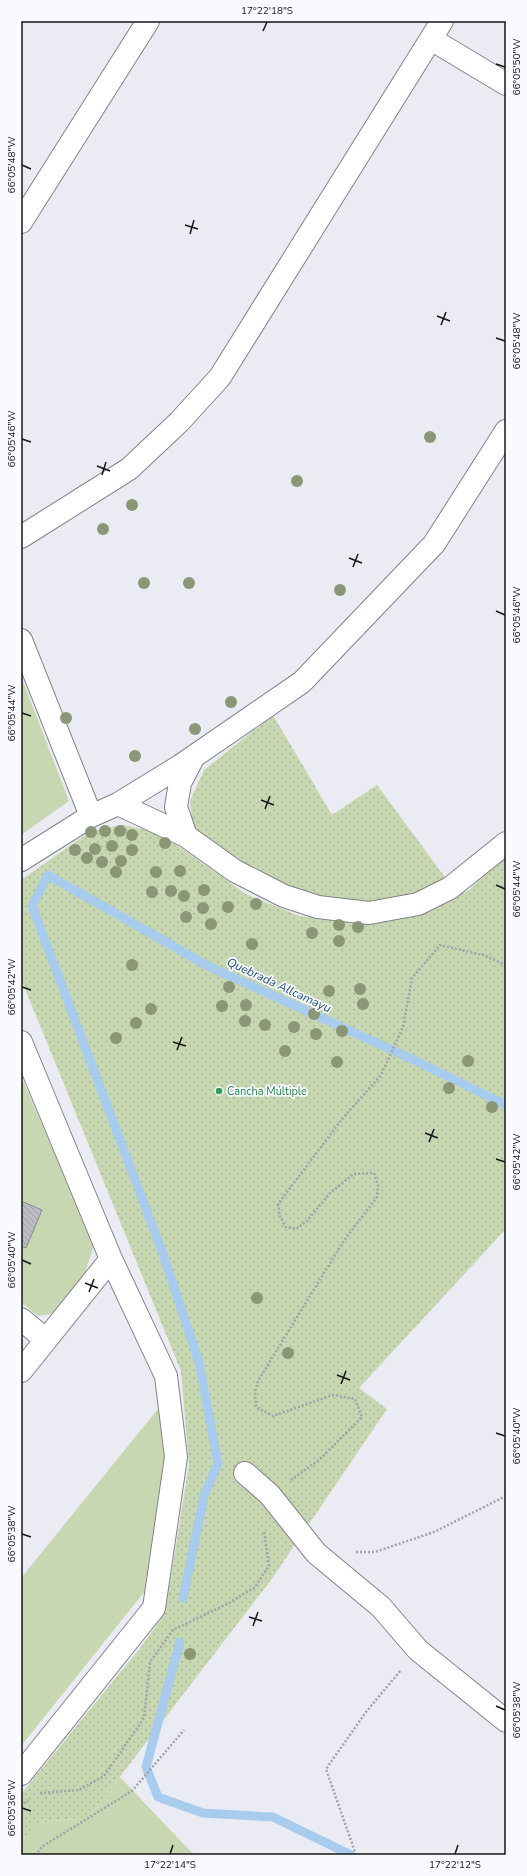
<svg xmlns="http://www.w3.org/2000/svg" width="527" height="1876" viewBox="0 0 527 1876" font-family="'Nunito Sans',sans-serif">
	<defs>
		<pattern id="park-dots" width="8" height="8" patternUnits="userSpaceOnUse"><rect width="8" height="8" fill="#c7d7b2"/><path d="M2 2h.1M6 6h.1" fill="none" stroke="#aab898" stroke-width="1.8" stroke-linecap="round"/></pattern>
		<pattern id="building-back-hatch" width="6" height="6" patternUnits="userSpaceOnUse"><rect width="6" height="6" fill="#bcbdc4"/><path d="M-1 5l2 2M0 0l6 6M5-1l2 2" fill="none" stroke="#a1a2a8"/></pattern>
	</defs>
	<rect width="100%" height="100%" fill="#ebecf3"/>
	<path fill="#c7d7b2" d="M21 676 69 801 21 835Z
		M21 1076 94 1245 85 1273 52 1314 38 1316 21 1302Z
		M162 1404 168 1462 145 1591 21 1746V1578Z
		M120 1777 194 1855H21V1842L36 1823 89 1817Z"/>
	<path fill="url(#park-dots)" d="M273 715 332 815 377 785 447 880 415 894 366 905 325 902 262 875 193 828 190 801 204 770Z
		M123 825 155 832 181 848 246 894 299 916 355 923 416 914 469 890 506 855V1229L359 1388 387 1409 271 1580 89 1817 36 1823 21 1842V1794L141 1647 165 1613 189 1464 181 1371 21 979V880L91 831Z"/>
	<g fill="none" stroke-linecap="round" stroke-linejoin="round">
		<path stroke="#a8ccee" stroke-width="9" d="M183 1598 204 1496 218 1463 199 1362 163 1254 32 906 48 875 208 966 414 1060 506 1105
			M180 1642 146 1767 158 1797 203 1813 273 1817 351 1855"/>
	</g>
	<path fill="url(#building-back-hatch)" stroke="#898a91" d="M21 1201 42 1210 26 1248 21 1246Z"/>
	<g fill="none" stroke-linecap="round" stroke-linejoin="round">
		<g stroke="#82838a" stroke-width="24">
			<path id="street" d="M431 39 506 84
				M21 222 148 21
				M21 537 129 469 179 422 220 377 442 21
				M21 640 91 816
				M118 804 186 836 235 871 284 896 318 907 369 913 418 904 450 888 506 843
				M186 836 176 807 180 783 193 758
				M21 860 91 816 118 804 180 766 302 682 434 544 506 431
				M21 1042 111 1259 166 1376 176 1457 154 1608 21 1774
				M21 1319 46 1340
				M21 1371 111 1259
				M245 1473 270 1495 316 1553 381 1607 418 1650 506 1721"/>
		</g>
		<path stroke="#a2a3a8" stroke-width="2.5" stroke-dasharray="2 2" stroke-linecap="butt" d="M291 1480 319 1460 362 1417 355 1399 333 1395 273 1416 256 1407 255 1392 258 1381 343 1242 377 1197 378 1185 374 1173 354 1174 331 1192 306 1222 296 1229 286 1227 280 1217 278 1204 343 1118 381 1075 403 1027 412 978 440 945 483 955 506 965
			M356 1552H375L434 1532 506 1496
			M40 1793 79 1790 104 1776 144 1718 150 1662 173 1630 229 1603 255 1587 269 1566 264 1531
			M21 1806 28 1800
			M35 1855 43 1846 132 1791 184 1730
			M356 1855 326 1769 366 1712 401 1670"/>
		<use href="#street" stroke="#fff" stroke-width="22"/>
	</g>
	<g fill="#8a9675">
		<circle cx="430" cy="437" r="6"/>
		<circle cx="297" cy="481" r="6"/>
		<circle cx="132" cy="505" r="6"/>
		<circle cx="103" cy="529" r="6"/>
		<circle cx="144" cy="583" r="6"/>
		<circle cx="189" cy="583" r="6"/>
		<circle cx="340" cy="590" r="6"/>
		<circle cx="231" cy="702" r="6"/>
		<circle cx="66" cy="718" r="6"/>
		<circle cx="195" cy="729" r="6"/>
		<circle cx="135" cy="756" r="6"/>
		<circle cx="105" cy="831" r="6"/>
		<circle cx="120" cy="831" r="6"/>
		<circle cx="91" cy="832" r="6"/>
		<circle cx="132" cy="835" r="6"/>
		<circle cx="165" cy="843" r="6"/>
		<circle cx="112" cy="846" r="6"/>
		<circle cx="95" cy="849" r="6"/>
		<circle cx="75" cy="850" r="6"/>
		<circle cx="132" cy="850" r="6"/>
		<circle cx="87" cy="858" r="6"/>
		<circle cx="121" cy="861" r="6"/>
		<circle cx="102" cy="862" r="6"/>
		<circle cx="180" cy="871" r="6"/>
		<circle cx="116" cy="872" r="6"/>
		<circle cx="156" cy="872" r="6"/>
		<circle cx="204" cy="890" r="6"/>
		<circle cx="171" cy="891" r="6"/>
		<circle cx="152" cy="892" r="6"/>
		<circle cx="184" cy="896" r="6"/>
		<circle cx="256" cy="904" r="6"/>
		<circle cx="228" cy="907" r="6"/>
		<circle cx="203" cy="908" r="6"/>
		<circle cx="186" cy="917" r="6"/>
		<circle cx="211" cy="924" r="6"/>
		<circle cx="339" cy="925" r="6"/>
		<circle cx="358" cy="927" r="6"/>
		<circle cx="312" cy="933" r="6"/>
		<circle cx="339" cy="941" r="6"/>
		<circle cx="252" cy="944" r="6"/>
		<circle cx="132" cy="965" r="6"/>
		<circle cx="229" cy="987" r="6"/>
		<circle cx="360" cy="989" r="6"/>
		<circle cx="329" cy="991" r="6"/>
		<circle cx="363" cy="1004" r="6"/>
		<circle cx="246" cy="1005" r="6"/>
		<circle cx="222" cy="1006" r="6"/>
		<circle cx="151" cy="1009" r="6"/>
		<circle cx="314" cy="1014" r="6"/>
		<circle cx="245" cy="1021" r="6"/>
		<circle cx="136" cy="1023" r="6"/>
		<circle cx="265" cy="1025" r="6"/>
		<circle cx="294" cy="1027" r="6"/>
		<circle cx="342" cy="1031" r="6"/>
		<circle cx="316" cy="1034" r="6"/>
		<circle cx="116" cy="1038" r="6"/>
		<circle cx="285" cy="1051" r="6"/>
		<circle cx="468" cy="1061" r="6"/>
		<circle cx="337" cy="1062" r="6"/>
		<circle cx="449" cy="1088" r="6"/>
		<circle cx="492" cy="1107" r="6"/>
		<circle cx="257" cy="1298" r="6"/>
		<circle cx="288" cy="1353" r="6"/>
		<circle cx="190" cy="1654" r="6"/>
	</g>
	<path fill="none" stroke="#151618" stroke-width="1.5" d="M263 31 267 22M496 64 505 67M22 165 31 169M185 225 198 229M190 234 194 220M437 316 450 321M441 325 446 312M496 338 505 341M22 439 31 442M97 466 110 471M102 475 106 462M349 558 362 563M353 567 358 554M496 611 505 615M22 713 31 716M261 800 274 805M265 809 270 796M496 885 505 889M22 987 31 990M173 1042 186 1046M177 1050 182 1037M425 1133 438 1138M429 1142 434 1129M496 1159 505 1162M22 1260 31 1264M85 1283 98 1288M89 1292 94 1279M337 1375 350 1380M341 1384 346 1371M496 1433 505 1436M22 1534 31 1537M249 1617 262 1621M253 1626 258 1612M496 1706 505 1710M22 1808 31 1811M170 1854 173 1845M455 1854 458 1845"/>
	<circle fill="#2e9e5b" stroke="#f9fafe" stroke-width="1.5" cx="219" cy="1091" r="4"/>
	<g text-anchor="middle" stroke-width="3.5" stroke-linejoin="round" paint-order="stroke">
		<g font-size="11" fill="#27864d" stroke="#f9fafe" text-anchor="start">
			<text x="227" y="1095">Cancha Múltiple</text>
		</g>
		<g font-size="12" font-style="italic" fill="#1c517d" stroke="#f9fafe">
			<text transform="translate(279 985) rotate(25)" y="4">Quebrada Allcamayu</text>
		</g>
	</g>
	<rect width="527" height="1876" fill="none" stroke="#f9fafe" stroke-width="44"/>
	<rect x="22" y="22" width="483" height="1832" fill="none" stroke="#151618" stroke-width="1.5"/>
	<g font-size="10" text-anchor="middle" fill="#151618">
		<text x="267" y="14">17°22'18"S</text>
		<text transform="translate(516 67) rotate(-90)" y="4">66°05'50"W</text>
		<text transform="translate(11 165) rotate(-90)" y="4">66°05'48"W</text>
		<text transform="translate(516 341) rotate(-90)" y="4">66°05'48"W</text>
		<text transform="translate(11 439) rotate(-90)" y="4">66°05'46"W</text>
		<text transform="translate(516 615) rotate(-90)" y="4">66°05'46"W</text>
		<text transform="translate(11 713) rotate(-90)" y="4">66°05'44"W</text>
		<text transform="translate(516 889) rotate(-90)" y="4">66°05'44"W</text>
		<text transform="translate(11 987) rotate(-90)" y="4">66°05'42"W</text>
		<text transform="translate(516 1162) rotate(-90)" y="4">66°05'42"W</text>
		<text transform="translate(11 1260) rotate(-90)" y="4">66°05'40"W</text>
		<text transform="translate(516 1436) rotate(-90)" y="4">66°05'40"W</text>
		<text transform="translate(11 1534) rotate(-90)" y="4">66°05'38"W</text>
		<text transform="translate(516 1710) rotate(-90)" y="4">66°05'38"W</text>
		<text transform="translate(11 1808) rotate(-90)" y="4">66°05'36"W</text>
		<text x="170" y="1868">17°22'14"S</text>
		<text x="455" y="1868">17°22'12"S</text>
	</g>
</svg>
